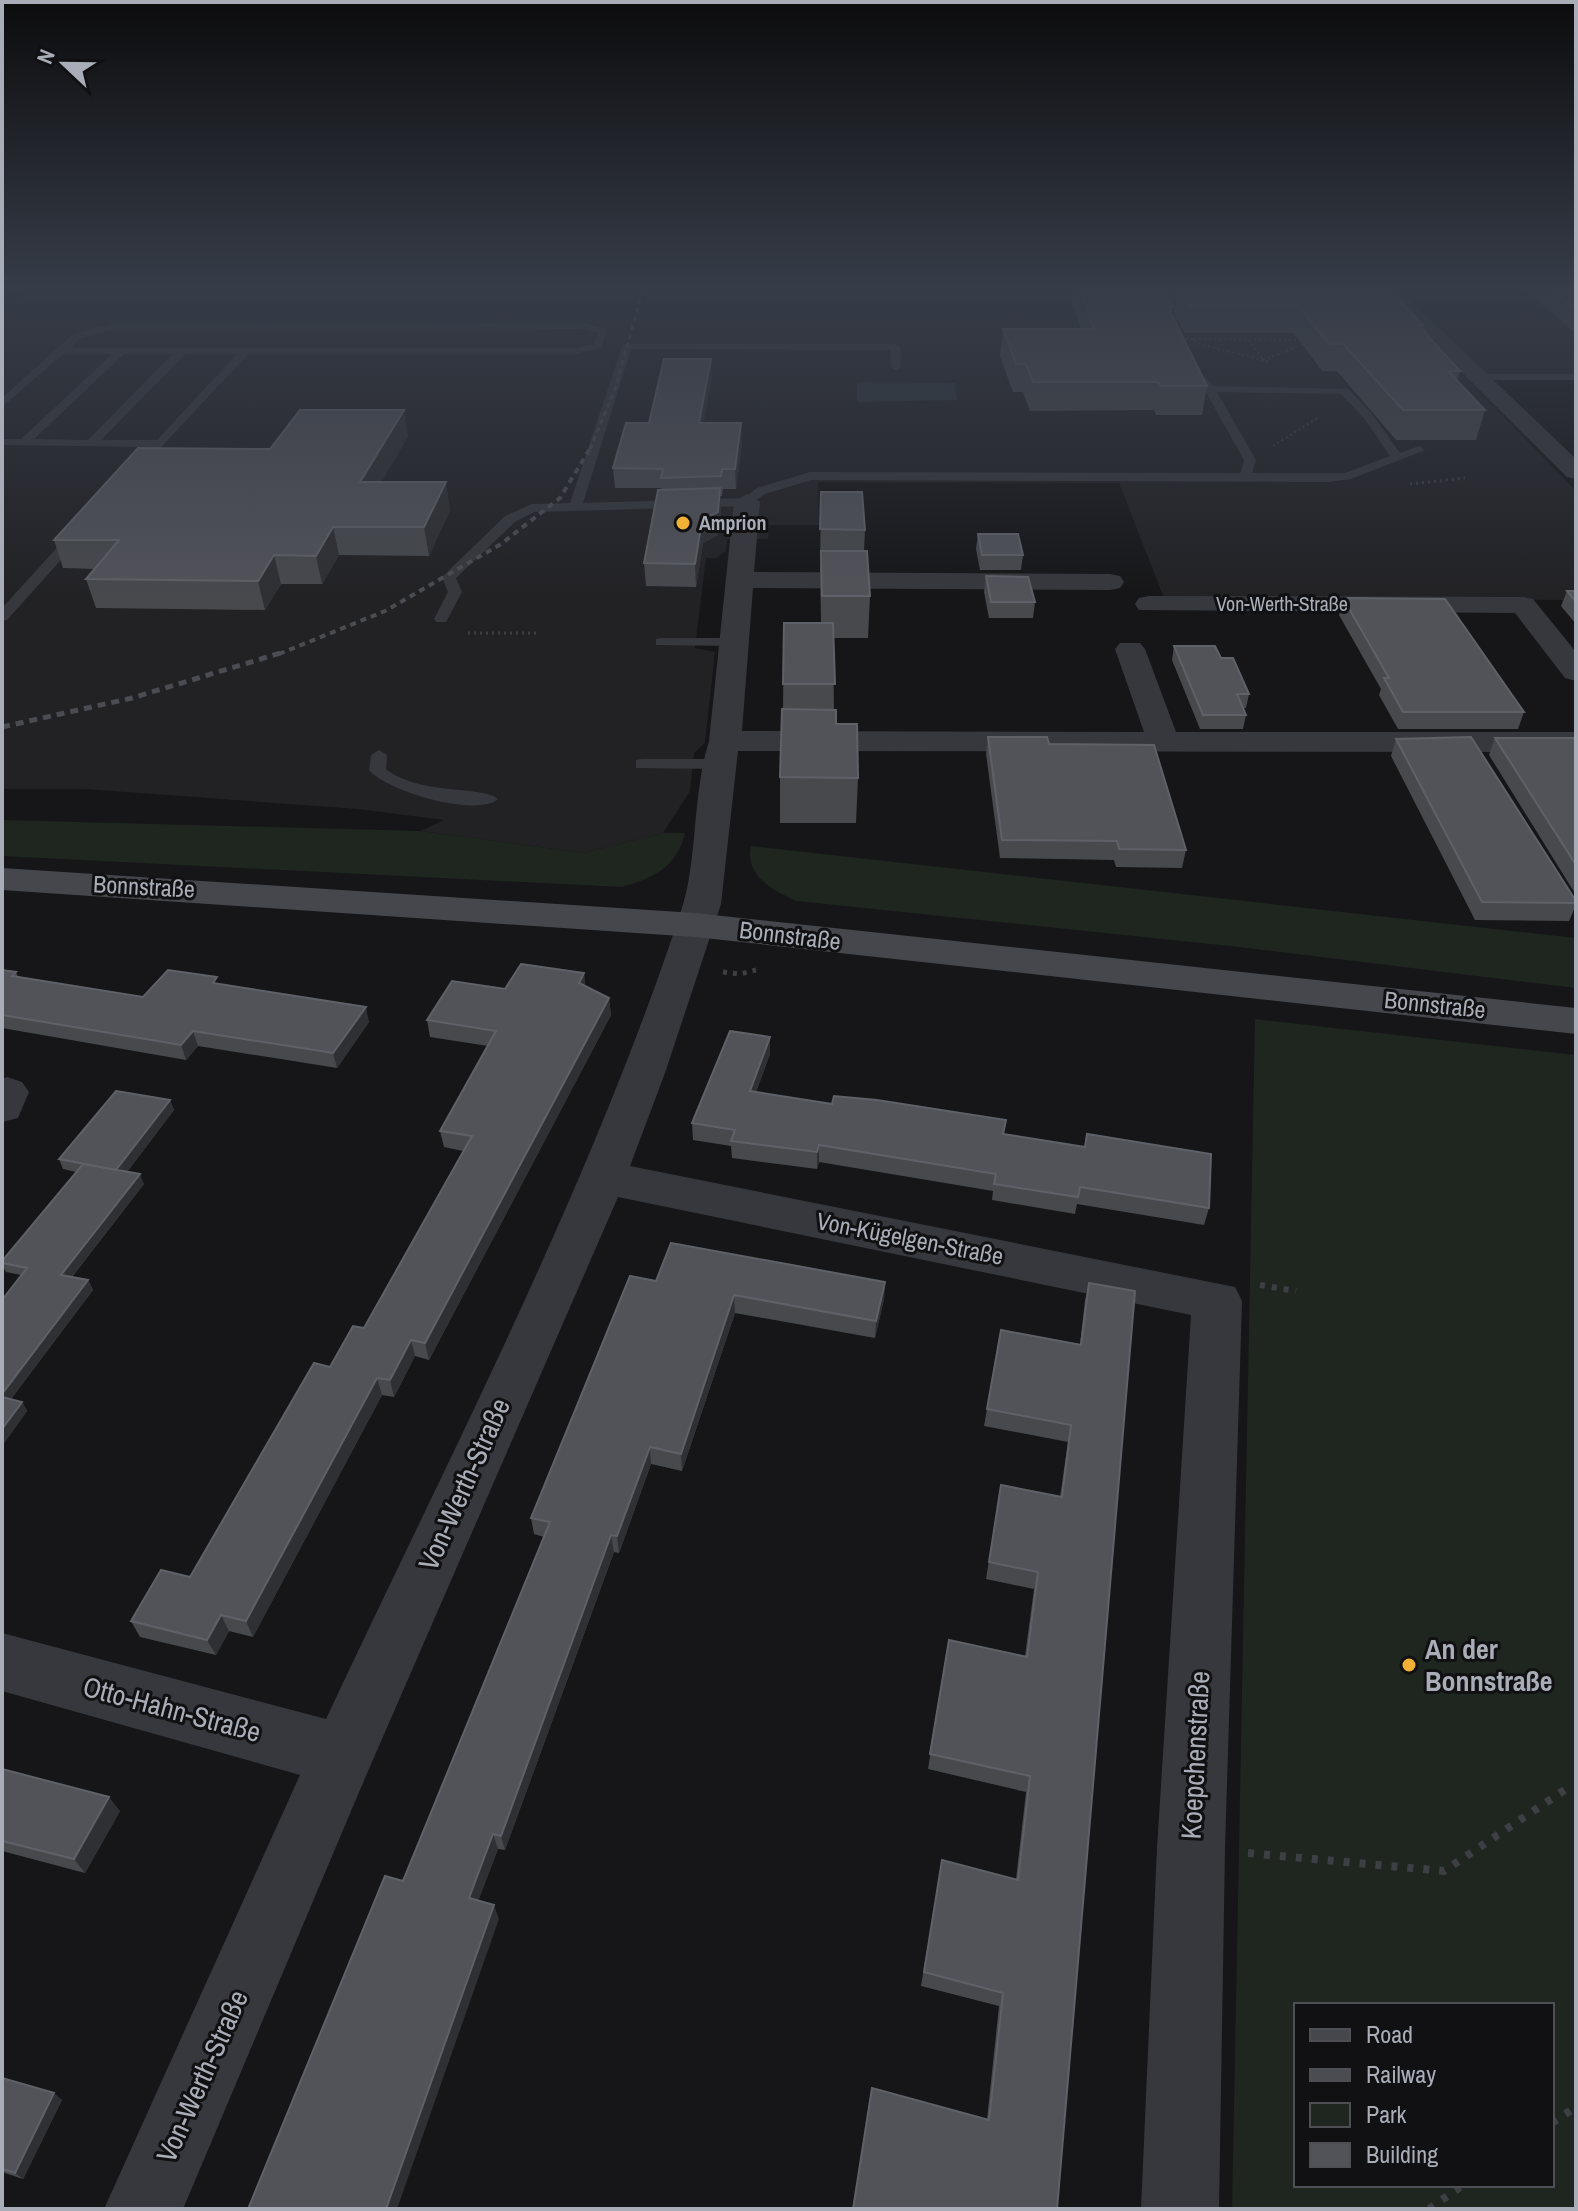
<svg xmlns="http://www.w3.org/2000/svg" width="1578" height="2211" viewBox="0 0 1578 2211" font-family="'Archivo Narrow',sans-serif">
	<rect width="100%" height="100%" fill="#161618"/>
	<path fill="#222225" d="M31 287H1378L1576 491V600L1164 598 1119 483 818 482 819 522 826 525H769L768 539H727L726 551 716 558H706L695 648 715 652 705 743 694 753 690 791 663 833 583 853 421 831 444 820 358 809 85 789H2V309Z
		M1396 287H1576V379H1486Z"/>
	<path fill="#1e261f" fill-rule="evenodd" d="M2 820 421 831 583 853 663 833H685C677 867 654 878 622 887L2 856Z
		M751 846 1576 938V988L1230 946 797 901C774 892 744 875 751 846Z
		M1255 1019 1576 1055V2209H1232ZM1552 2005V2185H1296V2005Z"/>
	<path fill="#2c353c" d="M857 382 955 383 957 400 857 402Z"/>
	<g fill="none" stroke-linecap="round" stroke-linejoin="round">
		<path stroke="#3d3f44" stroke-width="2" stroke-dasharray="2 3" stroke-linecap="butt" d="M2 303 24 287
			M1181 339H1194L1196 343 1270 362
			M1194 339 1305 340
			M1249 340 1262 359
			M1263 360 1306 343
			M1273 446 1319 417"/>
		<path stroke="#3d3f44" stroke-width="3" stroke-dasharray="2 4" stroke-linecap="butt" d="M1410 484 1465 478
			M468 633H536"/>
		<path stroke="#3d3f44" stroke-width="5" stroke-dasharray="4 6" stroke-linecap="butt" d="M723 972 740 974 756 970"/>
		<path stroke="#3d3f44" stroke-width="6" stroke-dasharray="5 7" stroke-linecap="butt" d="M1260 1285 1296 1291"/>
		<path stroke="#3d3f44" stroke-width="8" stroke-dasharray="6 10" stroke-linecap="butt" d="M1248 1853 1444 1871 1572 1785
			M1552 2123 1576 2107
			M1429 2209 1463 2185"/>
		<path fill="#37383d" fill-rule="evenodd" d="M583 323 606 329 602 348 575 354H248L135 475 129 471 150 447 2 445V439H21L112 354H63L2 407V398L73 334 112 324ZM583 329 598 333 594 344 575 348H70L81 338 112 330ZM124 354H173L88 440 34 439ZM185 354H237L157 440H101Z
			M623 344H895L900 347 901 367 896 370 891 367 890 350 631 349 583 503 744 498 757 488 810 472 1240 473 1244 460 1198 378 1203 375 1213 386 1348 389 1372 414 1400 453 1419 446 1425 450 1351 479 1328 482 811 480 765 494 747 506 534 512 515 522 456 578 462 592 446 622H436L434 619 448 592 442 577 505 516 532 504 570 503ZM1217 392 1341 394 1364 418 1390 456 1345 473H1252L1256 460Z
			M1576 374V380H1473L1468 377 1473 374Z
			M74 529 86 532 7 620 2 621V608Z
			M661 638H736L743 642 736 646 656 645V639Z
			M379 750 387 755 386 769C420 796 482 785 498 799 477 818 386 791 369 770L371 755Z
			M642 759H718L726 764 718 769 636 768V760Z"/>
		<path fill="#37383d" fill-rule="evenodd" d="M1376 287H1396L1576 459V479L1567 477Z
			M747 494 760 502 754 572 1110 574 1120 576 1124 582 1120 588 1110 590 753 588 742 731 1144 732 1115 649 1120 643H1140L1145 649 1176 732H1576V752L738 751 721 904 665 1073 630 1166 1235 1287 1242 1301 1225 1848 1219 2209H1141L1157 1848 1191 1315 618 1197 365 1778 183 2209H104L300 1775 2 1691V1633L326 1719C451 1452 590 1188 682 908 698 857 692 795 709 741L734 502Z
			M1149 596 1523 597 1533 599 1576 652V681L1565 678 1515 613 1139 610 1135 604 1139 598Z
			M7 1077 22 1082 29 1092 18 1118 2 1122V1079Z"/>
		<path fill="#45474d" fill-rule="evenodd" d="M2 868 695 913 1576 1008V1034L695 937 2 890Z"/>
		<path stroke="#4a4c52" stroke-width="3" stroke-dasharray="5 4" stroke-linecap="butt" d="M590 449 614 392 644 287"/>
		<path stroke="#4a4c52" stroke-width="4" stroke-dasharray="6 5" stroke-linecap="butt" d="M279 654 385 611 501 544 560 498 591 447"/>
		<path stroke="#4a4c52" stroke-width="5" stroke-dasharray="8 6" stroke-linecap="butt" d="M2 727 132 698 284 652"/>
	</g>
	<path fill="#47494d" d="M1070 287H1386L1423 325 1422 329 1460 371 1457 381 1485 410 1476 440H1396L1337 371H1322L1294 333H1185L1174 314 1176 302H1170L1173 307 1172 314 1207 386 1202 415H1156L1154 410 1030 411 1023 392H1013L1000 356 1003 329H1081L1071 301 1072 292Z
		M1522 287H1576V333H1575Z
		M712 377 703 423 742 442 736 489H723L722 496H720L721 510 718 535 703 543 696 587 646 586 644 563 661 488H615L613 468 649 423Z
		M408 436 381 482 450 510 429 556 339 555 322 584H281L265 610 96 608 86 579 95 569 63 568 54 540 270 449Z
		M821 492 865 530 864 551 870 596 868 638H833L834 710 836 724 858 778 856 823H780V777L783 709 784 623H821L820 569Z
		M978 534 1023 555 1021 570H980L976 549Z
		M986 576 1035 602 1033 618H989L984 592Z
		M1567 591H1576V624L1561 606Z
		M1343 598 1524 712 1518 729H1398L1379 695 1381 689 1339 615Z
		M1174 646 1221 658 1249 694 1246 708H1243L1246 715 1243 729H1200L1172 660Z
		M988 737 1049 744 1186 850 1182 868 1116 867 1114 860 1000 858 986 754Z
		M1495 738 1576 740V895L1489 755Z
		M1396 739 1576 901V905L1569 921 1475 920 1391 756Z
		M2 970 16 972 18 977 143 997 220 984 369 1022 337 1068 198 1046 186 1060 2 1028Z
		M584 973 585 986 609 998 611 1015 429 1360 415 1356 394 1397 382 1395 253 1637 229 1631 216 1655 140 1637 131 1621 190 1577 330 1367 364 1328 463 1151 444 1147 440 1131 488 1046 430 1037 427 1020 505 989Z
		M770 1037V1054L756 1092 832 1104 1006 1120 1004 1134 1084 1147 1087 1134 1209 1208 1204 1225 1077 1204 1075 1214 992 1200 993 1191 819 1162 817 1169 732 1158 731 1146 693 1140 692 1123Z
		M170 1100 174 1110 127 1172 144 1184 72 1277 88 1280 93 1290 11 1399 22 1402 27 1411 2 1446 21 1275 6 1272 2 1265V1261L76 1172 63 1169 59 1159Z
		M656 1281 885 1282 884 1299 875 1338 735 1313 682 1471 651 1464 619 1553 614 1552 505 1850 498 1849 478 1901 499 1919 403 1881 544 1537 534 1534 531 1518Z
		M1089 1283 1057 2209 987 2119 999 2006 921 1986 942 1860 1016 1879 1026 1792 928 1769 949 1640 1025 1656 1034 1589 986 1579 1001 1485 1060 1497 1068 1442 984 1426 1001 1330 1080 1344 1085 1300Z
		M2 1769 120 1811 85 1873 2 1851Z
		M2 2078 62 2100 23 2179 2 2172Z"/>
	<path fill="#2f3033" d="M711 359 712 377 700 442 699 423Z
		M404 410 408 436 366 509 360 482Z
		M741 423 742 442 736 489 735 469Z
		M446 482 450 510 429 556 424 527Z
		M720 488 721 510 718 535 703 543 696 587 695 564 702 520Z
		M333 527 339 555 322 584 316 556Z
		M274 555 281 584 265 610 258 581Z
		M584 973 586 990 579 983Z
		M609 998 611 1015 429 1360 425 1343Z
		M366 1007 369 1022 337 1068 333 1053Z
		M193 1031 198 1046 186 1060 181 1045Z
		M770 1037V1054L750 1108V1091Z
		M170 1100 174 1110 121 1180 116 1170Z
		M819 1145V1162L817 1169V1152Z
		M140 1174 144 1184 66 1284 61 1275Z
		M88 1280 93 1290 6 1406 2 1400V1394Z
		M885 1282 884 1299 875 1338 876 1321Z
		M734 1295 735 1313 682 1471 681 1454Z
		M411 1340 415 1356 394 1397 390 1380Z
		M377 1378 382 1395 253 1637 246 1621Z
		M22 1402 27 1411 2 1446V1429Z
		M650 1447 651 1464 619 1553 617 1536Z
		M611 1535 614 1552 505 1850 501 1836Z
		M221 1615 229 1631 216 1655 207 1640Z
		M109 1797 120 1811 85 1873 74 1859Z
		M493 1834 498 1849 474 1912 469 1898Z
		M494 1905 499 1919 397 2209H386Z
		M54 2093 62 2100 23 2179 15 2173Z"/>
	<path fill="#525359" stroke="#5f6168" stroke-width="2" d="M1079 287H1163L1173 307H1168L1207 386H1161L1158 382H1033L1026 364H1016L1003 329H1094Z
		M1291 287H1386L1423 325H1418L1460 371H1448L1485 410H1403L1343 344H1329L1299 307H1190L1178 288 1289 289Z
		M1548 287H1576V310Z
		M664 359H711L699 423H741L735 469H722L721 476 661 478 663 469 613 468 626 423H649Z
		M300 410H404L360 482H446L424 527H333L316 556 274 555 258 581 86 579 119 540H54L138 448 270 449Z
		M720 488 718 512 702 520 695 564 644 563 658 490Z
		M821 492H862L865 530 820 529Z
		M978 534H1018L1023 555H982Z
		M821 551H867L870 596H822Z
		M986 576 1028 577 1035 602H991Z
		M1567 591H1576V602Z
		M1343 598 1445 599 1524 712H1403L1384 678H1389Z
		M784 623H833L835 684H783Z
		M1174 646H1215L1221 658H1233L1249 694H1237L1246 715H1203Z
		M782 709 836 710V724H857L858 778 780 777Z
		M988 737H1047L1049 744 1154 745 1186 850 1119 849 1117 841 1002 840Z
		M1471 737 1576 901V903L1482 902 1396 739Z
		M1495 738H1574L1576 740V865Z
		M521 964 584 973 579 983 609 998 425 1343 411 1340 390 1380 377 1378 246 1621 221 1615 207 1640 131 1621 161 1570 190 1577 314 1363 330 1367 353 1326 364 1328 472 1136 440 1131 496 1031 427 1020 452 981 505 989Z
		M2 970 16 972 12 976 143 997 168 970 217 977 213 983 366 1007 333 1053 193 1031 181 1045 2 1015Z
		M730 1031 770 1037 750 1091 832 1104 834 1096 877 1100 1006 1120 1003 1134 1085 1147 1087 1134 1211 1154 1209 1208 1080 1187 1078 1197 994 1184 996 1174 819 1145 817 1152 731 1141 735 1130 692 1123Z
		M116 1091 170 1100 116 1170 59 1159Z
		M83 1164 140 1174 61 1275 88 1280 2 1394V1300L27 1268 2 1263V1261Z
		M671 1243 885 1282 876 1321 734 1295 681 1454 650 1447 617 1536 611 1535 501 1836 493 1834 469 1898 494 1905 386 2209H248L385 1876 403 1881 550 1522 531 1518 630 1276 656 1281Z
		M1089 1283 1135 1291 1057 2209H853L872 2088 989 2120 1003 1993 924 1972 942 1860 1018 1880 1030 1776 930 1754 949 1640 1027 1657 1038 1572 989 1562 1001 1485 1062 1497 1071 1425 987 1409 1001 1330 1081 1345Z
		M2 1397 22 1402 2 1429Z
		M2 1769 109 1797 74 1859 2 1841Z
		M2 2078 54 2093 15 2173 2 2169Z"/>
	<linearGradient id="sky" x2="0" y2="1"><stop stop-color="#0c0c0d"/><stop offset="0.48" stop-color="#363c48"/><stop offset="1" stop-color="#363c48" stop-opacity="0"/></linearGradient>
	<rect width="1578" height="597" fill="url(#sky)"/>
	<g fill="#f2b134" stroke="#111113" stroke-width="3">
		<circle cx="683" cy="523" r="8"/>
		<circle cx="1409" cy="1665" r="8"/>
	</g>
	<g text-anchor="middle" stroke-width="6" stroke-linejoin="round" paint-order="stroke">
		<g font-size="20" font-weight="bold" fill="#a8adb8" stroke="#111113" text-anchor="start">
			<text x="699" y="530">Amprion</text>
		</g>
		<g font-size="20" fill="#a8adb8" stroke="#111113">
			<text x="1282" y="611">Von-Werth-Straße</text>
		</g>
		<g font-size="24" fill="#a8adb8" stroke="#111113">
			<text transform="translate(144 887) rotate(3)" y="8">Bonnstraße</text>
			<text transform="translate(790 936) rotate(7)" y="8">Bonnstraße</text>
			<text transform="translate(1435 1005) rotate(6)" y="8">Bonnstraße</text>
			<text transform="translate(910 1239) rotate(11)" y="8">Von-Kügelgen-Straße</text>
		</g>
		<g font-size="28" fill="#a8adb8" stroke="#111113">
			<text transform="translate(464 1484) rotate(-66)" y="10">Von-Werth-Straße</text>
			<text transform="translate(172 1709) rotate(15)" y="10">Otto-Hahn-Straße</text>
			<text transform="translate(1195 1755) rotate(-87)" y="10">Koepchenstraße</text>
			<text transform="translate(202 2076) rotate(-66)" y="10">Von-Werth-Straße</text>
		</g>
		<g font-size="28" font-weight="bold" fill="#a8adb8" stroke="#111113" text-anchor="start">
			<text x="1425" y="1659">An der<tspan x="1425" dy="32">Bonnstraße</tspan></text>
		</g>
	</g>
	<rect width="1578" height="2211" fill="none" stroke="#a8adb8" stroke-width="8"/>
	<rect x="1294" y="2003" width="260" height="184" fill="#111113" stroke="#4d4f55" stroke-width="2"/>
	<rect x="1310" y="2029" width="40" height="12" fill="#45474d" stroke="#4d4f55" stroke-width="2"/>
	<text x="1366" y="2043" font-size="24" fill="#a8adb8">Road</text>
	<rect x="1310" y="2069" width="40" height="12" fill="#4a4c52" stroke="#4d4f55" stroke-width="2"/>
	<text x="1366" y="2083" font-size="24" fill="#a8adb8">Railway</text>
	<rect x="1310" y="2103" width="40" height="24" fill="#1e261f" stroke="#4d4f55" stroke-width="2"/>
	<text x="1366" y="2123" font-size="24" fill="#a8adb8">Park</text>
	<rect x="1310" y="2143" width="40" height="24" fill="#525359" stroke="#4d4f55" stroke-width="2"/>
	<text x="1366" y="2163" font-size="24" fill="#a8adb8">Building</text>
	<g transform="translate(64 64) rotate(292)" stroke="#111113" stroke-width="6" paint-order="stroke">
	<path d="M0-6L14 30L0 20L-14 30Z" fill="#a8adb8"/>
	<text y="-12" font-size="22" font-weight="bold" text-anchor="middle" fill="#a8adb8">N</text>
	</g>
</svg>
